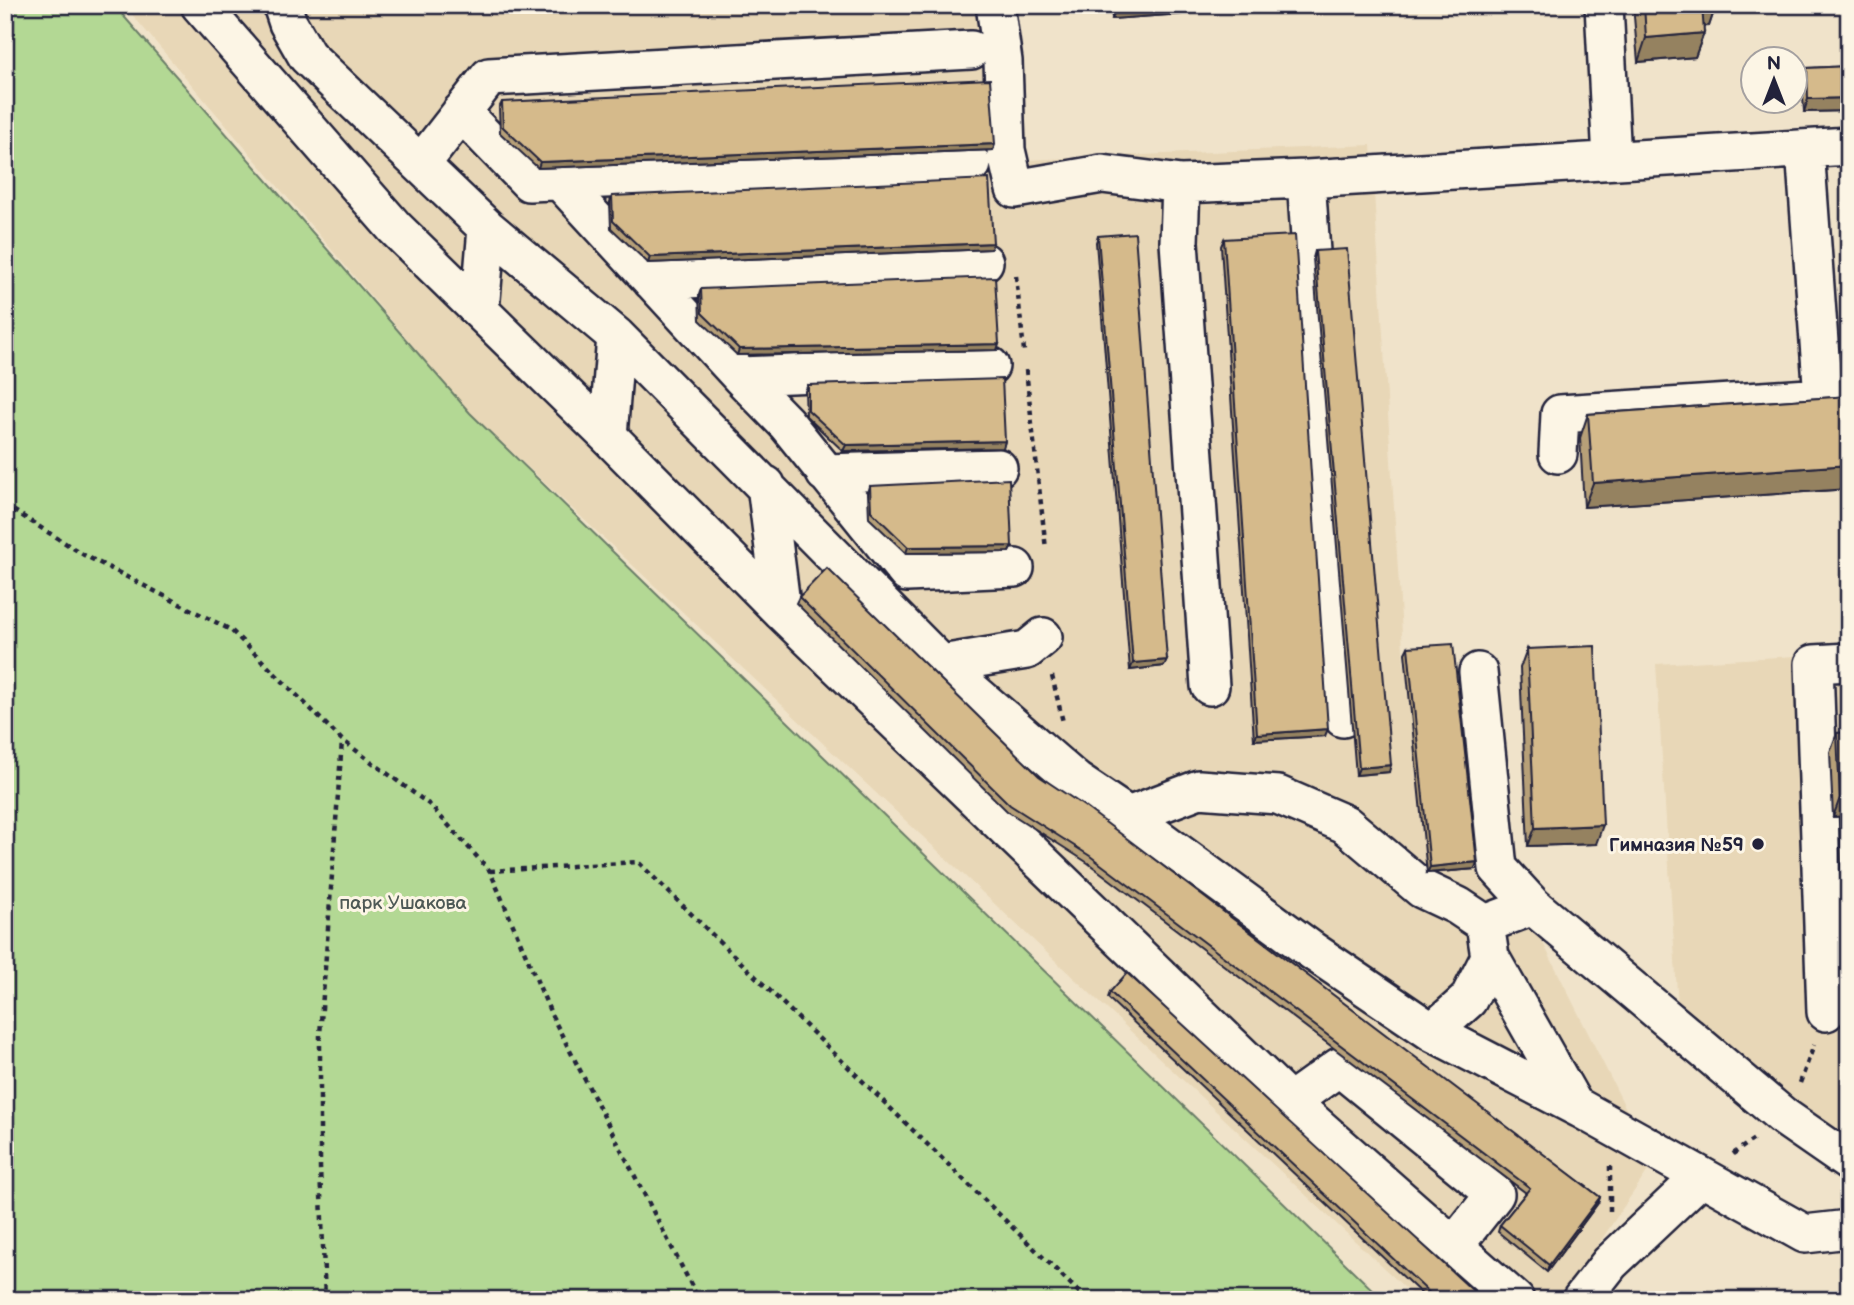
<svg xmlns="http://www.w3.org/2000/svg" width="1854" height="1305" viewBox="0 0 1854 1305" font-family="'Balsamiq Sans',sans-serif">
	<rect width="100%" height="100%" fill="#f0e3ca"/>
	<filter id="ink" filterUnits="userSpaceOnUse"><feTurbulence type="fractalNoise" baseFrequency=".0143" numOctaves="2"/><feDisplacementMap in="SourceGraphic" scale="14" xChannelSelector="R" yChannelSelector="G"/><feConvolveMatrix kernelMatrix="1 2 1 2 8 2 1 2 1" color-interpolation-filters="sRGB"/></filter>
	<g filter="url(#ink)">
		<path fill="#e8d7b7" d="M124 5H985L1026 160 1371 145 1404 665 1653 1163 1561 1300H1418L470 413Z
			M1849 653V1147L1679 1023 1656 664Z"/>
		<path fill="#b3d894" stroke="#6a7d68" stroke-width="2" d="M5 5H114L470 413 1383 1300H5Z"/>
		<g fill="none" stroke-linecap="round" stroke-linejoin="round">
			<g stroke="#22223b" stroke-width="42">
				<path id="minor" d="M200 5 395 228 608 436 782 612 1290 1102 1515 1300
					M282 5 288 23 307 56 487 228 616 336 941 664 1076 781 1128 816 1311 950 1432 1032 1581 1109 1805 1234 1849 1229
					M995 5 1003 61 1006 150 1015 189 1102 174 1181 184 1306 179 1849 146
					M1604 5 1612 160
					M461 112 529 182 972 164
					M421 164 489 77 971 50
					M1306 179 1343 718
					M560 181 740 376 786 423 907 573 1015 568
					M1181 184 1179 242 1210 686
					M652 281 984 262
					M480 311 487 228
					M740 376 990 366
					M608 436 616 336
					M1558 454 1560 414 1823 397 1805 149
					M825 473 998 468
					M766 485 782 612
					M941 664 1027 650 1043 637
					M1478 672 1498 868 1533 906
					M1128 816 1199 789 1278 795 1345 824 1422 889 1458 906 1485 924 1490 957 1468 1000 1432 1032
					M1485 924 1533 906 1784 1117 1849 1162
					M1490 957 1574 1105
					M1826 1012 1814 664 1849 662
					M1290 1102 1339 1067 1495 1194 1454 1246
					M1581 1300 1610 1263 1701 1177"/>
			</g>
			<path stroke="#22223b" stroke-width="4.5" stroke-dasharray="5 5" stroke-linecap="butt" d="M1016 276 1024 351
				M1026 370 1046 549
				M5 505 84 555 231 630 342 740 430 805 490 871 552 1016 699 1300
				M1052 676 1063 722
				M490 871 638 862 1087 1300
				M1800 1083 1814 1045
				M1733 1154 1754 1139
				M1610 1166V1213
				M325 1300 320 1167V1035L342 741"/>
			<use href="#minor" stroke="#fcf5e5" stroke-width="37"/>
		</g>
		<path fill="#b7a078" stroke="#22223b" stroke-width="2" d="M1111 5H1185L1182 14 1112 19Z
			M1633 5H1716L1709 26H1703L1704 33 1695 57 1638 62Z
			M1849 66V106L1847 111 1804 112 1802 81 1807 68Z
			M502 102 995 144 993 150 538 168 500 133 499 108Z
			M612 196 991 249 648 263 611 228 610 202Z
			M1098 236 1167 660 1164 666 1130 670 1096 242Z
			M1224 239 1325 736 1254 740 1221 246Z
			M1315 251 1389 772 1356 775 1313 258Z
			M701 289 999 344 997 350 737 355 700 320 699 295Z
			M808 385 1005 441 1003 448 843 451 806 416 805 391Z
			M1849 396V489L1584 507 1580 438 1588 414Z
			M870 486 1012 546 1009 552 906 553 869 518 868 493Z
			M799 597 1600 1197 1598 1203 1547 1272 1498 1232 1500 1225 1526 1193 1088 863 1007 811 796 603Z
			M1408 647 1475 869 1427 873 1405 653Z
			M1527 649 1596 844 1528 846 1520 668Z
			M1849 732V816L1833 817 1830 752 1837 733Z
			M1110 992 1483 1300H1428L1108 998Z"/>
		<path fill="#958261" stroke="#22223b" stroke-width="2" d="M1117 5H1185L1182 14 1112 19Z
			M1700 5H1716L1709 26 1693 27Z
			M1704 33 1695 57 1638 62 1646 38Z
			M1849 98V106L1847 111 1804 112 1808 99Z
			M995 144 993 150 538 168 540 162Z
			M993 243 991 249 648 263 650 257Z
			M999 344 997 350 737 355 739 349Z
			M1005 441 1003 448 843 451 846 445Z
			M1849 465V489L1584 507 1593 483Z
			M1012 546 1009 552 906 553 908 547Z
			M1167 660 1164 666 1130 670 1133 663Z
			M1328 729 1325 736 1254 740 1257 734Z
			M1391 765 1389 772 1356 775 1359 768Z
			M1840 798H1849V816L1833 817Z
			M1603 825 1596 844 1528 846 1535 828Z
			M1477 862 1475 869 1427 873 1430 867Z
			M1600 1197 1598 1203 1547 1272 1549 1265Z"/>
		<path fill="#d5ba8b" stroke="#22223b" stroke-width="2" d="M1644 5H1702L1704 33 1646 38Z
			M1849 66V98L1808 99 1807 68Z
			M990 79 995 144 540 162 503 127 502 102Z
			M989 179 993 243 650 257 613 221 612 196Z
			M1135 233 1167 660 1133 663 1098 236Z
			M1295 235 1328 729 1257 734 1224 239Z
			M1347 249 1391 765 1359 768 1315 251Z
			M995 277 999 344 739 349 702 313 701 289Z
			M1002 379 1005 441 846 445 808 410V385Z
			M1849 396V465L1593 483 1588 414Z
			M1009 479 1012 546 908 547 871 511 870 486Z
			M827 568 1039 776 1084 806 1600 1197 1549 1265 1500 1225 1530 1188 1090 856 1010 805 799 597Z
			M1453 644 1477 862 1430 867 1408 647Z
			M1595 646 1603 825 1535 828 1527 649Z
			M1849 732V798H1840L1837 733Z
			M1127 973 1483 1300H1437L1110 992Z"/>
	</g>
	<circle fill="#22223b" stroke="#fcf5e5" stroke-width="2.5" cx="1758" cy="844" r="7"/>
	<g text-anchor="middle" stroke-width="6" stroke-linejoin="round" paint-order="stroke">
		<g font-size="19" font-weight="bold" fill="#22223b" stroke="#fcf5e5" text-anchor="end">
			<text x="1744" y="851">Гимназия №59</text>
		</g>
		<g font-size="19" fill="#4e5956" stroke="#fcf5e5">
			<text x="403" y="909">парк Ушакова</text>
		</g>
	</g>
	<rect width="1854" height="1305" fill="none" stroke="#fcf5e5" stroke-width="28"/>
	<rect x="14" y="14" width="1826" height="1277" fill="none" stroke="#22223b" stroke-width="2.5" filter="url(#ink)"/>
	<g transform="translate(1774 80)"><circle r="33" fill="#fcf5e5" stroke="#a5a1a1" stroke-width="2"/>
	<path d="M0-5L12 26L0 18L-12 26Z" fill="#22223b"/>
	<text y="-10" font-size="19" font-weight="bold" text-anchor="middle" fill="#22223b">N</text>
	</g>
</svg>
